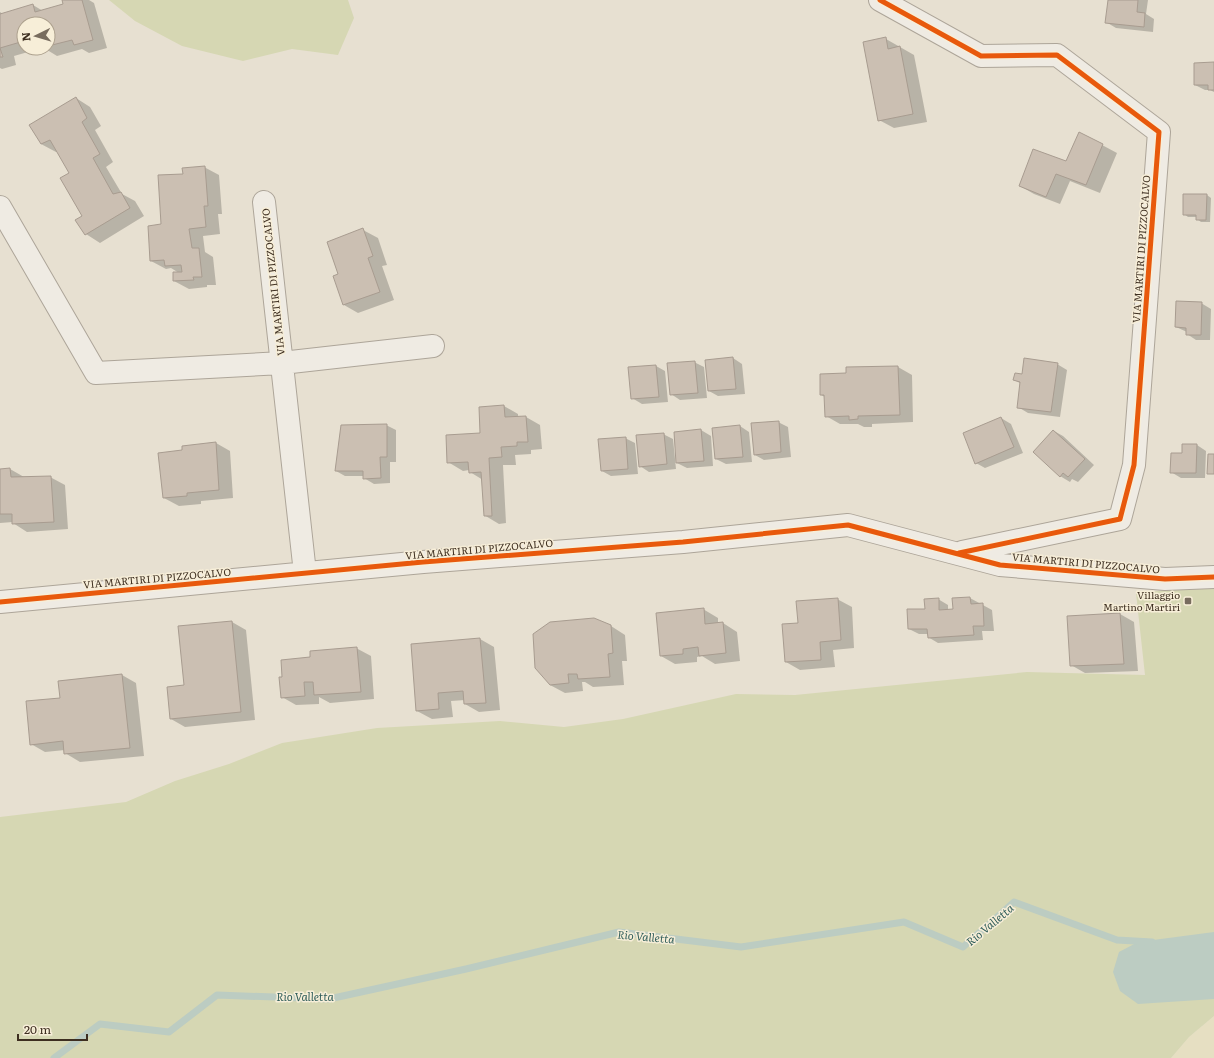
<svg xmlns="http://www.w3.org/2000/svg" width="1214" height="1058" viewBox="0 0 1214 1058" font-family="Literata,serif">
	<rect width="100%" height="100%" fill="#e7e0d1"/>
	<path fill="#e6dfc2" d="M1214 1016V1058H1171L1189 1037Z"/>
	<path fill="#d6d7b3" d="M109 0H348L354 18 338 55 292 49 243 61 182 46 135 21Z
		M1214 586V1016L1189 1037 1171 1058H0V817L126 802 175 781 229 764 282 743 377 728 500 721 564 727 623 719 736 694 795 695 1027 672 1145 675 1136 593Z"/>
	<path fill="#bcccc2" d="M1214 932V999L1138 1004 1120 991 1113 972 1119 952 1138 942Z"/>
	<path fill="#0003" d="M63 0H89L94 3 107 48 89 53 82 49 57 56 44 48H48V24H24V48H42L14 56 16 65 2 69 0 68V12L3 14 33 5 43 11 64 5Z
		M1109 0H1148L1146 14 1154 19 1153 32 1116 28 1106 22Z
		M886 39 914 55 927 122 894 128 879 120Z
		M1214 63V92L1210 90H1205L1195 85Z
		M76 98 90 107 101 126 95 130 113 162 106 167 122 194 135 201 144 216 100 243 86 234 84 217 70 173 58 151 56 152 41 144Z
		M1102 145 1117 153 1100 193 1070 181 1060 204 1034 194 1020 186Z
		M204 167 219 175 222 214H218L220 234 203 236 205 252 213 257 216 285H207V287L189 289 174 281 179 273 171 268 166 269 151 261 162 225 184 175Z
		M1207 195 1211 198 1210 222H1201L1197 219V217H1188L1184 214Z
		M363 230 378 238 387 265 382 266 394 300 358 313 344 305 340 275Z
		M1201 303 1211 309 1210 340H1196L1187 334V332L1176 327Z
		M733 358 742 364 745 394 718 396 709 391Z
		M694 362 704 367 707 398 680 400 671 394Z
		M1057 364 1067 370 1060 417 1028 413 1018 407 1020 383 1014 380 1023 375Z
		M656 366 665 371 668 402 642 404 632 398Z
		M898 367 912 375 913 422 872 424V427H864L858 424H840L826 416 825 397 821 395 847 374Z
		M504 406 518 414V417H526L540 425 542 449 531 450V454L515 455 516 465H503L506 523 499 524 484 515 483 480 470 472 469 470 463 471 448 462 482 434Z
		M1001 418 1011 424 1023 453 985 468 976 463Z
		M778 422 788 427 791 457 764 460 755 455Z
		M386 425 396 430V462H390V483L374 484 364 478V476H345L336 471Z
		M740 426 749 432 752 462 726 464 716 459Z
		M701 430 711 436 713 466 687 468 677 463 675 433Z
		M1054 431 1063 436 1094 465 1078 482 1072 479 1070 482 1060 476Z
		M663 434 673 439 676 469 649 472 640 466Z
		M625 438 635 443 638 474 611 476 602 471Z
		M216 443 230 451 233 498 201 501V504L179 506 164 498 183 451Z
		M1197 445 1206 451 1205 478H1181L1171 472Z
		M10 469 24 477H50L65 485 68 529 27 532 13 523V522L0 523V470Z
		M970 598 992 610 994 631H982L983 640 938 643 928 637V634H919L909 629 926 610 938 599 948 605V610H954L953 599Z
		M837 599 852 607 854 648 833 650 835 667 800 670 786 662 799 624Z
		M703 609 718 618V624L723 623 737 632 740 661 715 664 702 656 697 657V662L675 664 661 656Z
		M1120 614 1134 622 1138 671 1085 673 1071 665 1068 617Z
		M232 622 246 630 255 720 185 727 171 719 185 686Z
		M611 626 625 635 627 661H622L624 685 593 687 585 682H582L583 691 565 693 550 685Z
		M480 639 494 647 500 710 479 712 465 704V700L451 701 453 717 432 719 417 711Z
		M356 648 371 656 374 699 330 703 319 697V704L296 705 282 697 284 678 311 658Z
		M122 675 136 683 144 756 80 762 65 753V750L45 752 31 744 61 699 59 681Z"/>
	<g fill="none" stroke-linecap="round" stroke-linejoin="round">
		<path stroke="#bcccc2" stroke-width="7" d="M54 1058 100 1024 169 1032 217 995 329 999 466 969 619 932 741 947 904 922 963 947 1014 902 1117 940 1152 942"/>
	</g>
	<path fill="#cbbfb2" stroke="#a89c90" d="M62 0H82L93 40 74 45 72 40 48 46V24H24V41L0 48 3 57H0V14L33 4 35 12 63 4Z
		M1108 0H1138L1137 12 1145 13 1144 27 1105 23Z
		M886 37 888 49 900 46 913 114 878 121 863 42Z
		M1214 62V90H1208V85H1194V63Z
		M76 97 87 118 82 122 100 154 93 158 113 194 121 192 130 208 85 235 75 220 82 216 60 178 69 173 50 140 41 144 29 125Z
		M1079 132 1103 144 1086 185 1056 174 1046 197 1019 186 1033 149 1066 161Z
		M205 166 208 206H204L206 227 189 229 192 248H199L202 277H193L194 280 173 281V272H182L181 265 165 266 164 260 150 261 148 226 161 224 158 175 183 174 182 168Z
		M1183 194H1207L1206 220H1196V215H1183Z
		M363 228 373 256 368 258 380 292 343 305 333 276 338 274 327 242Z
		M1176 301 1202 302 1201 335H1186V328L1175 327Z
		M733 357 736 389 708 391 705 360Z
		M1024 358 1058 363 1051 412 1017 408 1020 382 1013 380 1015 373 1022 374Z
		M695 361 698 393 670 395 667 363Z
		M656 365 659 397 631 399 628 367Z
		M898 366 900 415 858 416V419L849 420V416L825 417 824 395H820V374L846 373V367Z
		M504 405 505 417 526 416 528 442H517V446L501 447 502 457 489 458 492 516H484L481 472 469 473 468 462 447 463 446 435 480 433 479 407Z
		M1001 417 1014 447 975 464 963 433Z
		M779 421 781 452 754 455 751 423Z
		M387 424V457H380L381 478 363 479V471H335L341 425Z
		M740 425 743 457 715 459 712 428Z
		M701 429 704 461 676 463 674 432Z
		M1053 430 1085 459 1068 477 1063 473 1060 477 1033 452Z
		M664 433 667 464 639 467 636 435Z
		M626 437 628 469 601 471 598 439Z
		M216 442 219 490 187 493V496L163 498 158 453 182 450V446Z
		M1182 444H1197L1196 473H1170L1171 453H1182Z
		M1208 454H1214V474H1207Z
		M10 468 11 477 51 476 54 522 12 524V514H0V469Z
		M970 597 971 604 983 603 984 626H973L974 635 928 638 927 629H908L907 609H925L924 599 939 598V610L953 609 952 598Z
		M838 598 841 640 820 642 821 660 785 662 782 624 798 623 796 601Z
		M704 608 705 624 723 622 726 653 699 656 698 647 683 649V654L660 656 656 613Z
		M1120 613 1124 664 1070 666 1067 616Z
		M594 618 611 625 613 653 608 654 610 677 578 679 577 674H568L569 683 550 685 535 668 533 634 550 622Z
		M232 621 241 712 170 719 167 687 184 685 178 626Z
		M480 638 486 703 464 704 463 691 438 693 439 709 416 711 411 644Z
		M357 647 361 692 314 695 313 682H304L305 696 281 698 279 677H282L281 660 310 657V651Z
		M122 674 130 748 64 754 63 741 30 745 26 701 60 698 58 681Z"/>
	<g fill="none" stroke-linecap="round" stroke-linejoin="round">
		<g stroke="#ada599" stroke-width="24">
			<path id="street" d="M880 0 981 56 1057 55 1159 132 1134 465 1120 519 962 552
				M264 202 305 573
				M0 207 96 373 282 363 433 346
				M0 602 423 562 683 542 848 525 1000 565 1165 579 1214 577"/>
		</g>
		<use href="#street" stroke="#efebe3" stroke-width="22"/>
		<g stroke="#f7eed8" stroke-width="8">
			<path id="cycleway" d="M880 0 981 56 1057 55 1159 132 1134 465 1120 519 959 553
				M0 602 423 562 683 542 848 525 1000 565 1165 579 1214 577"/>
		</g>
		<use href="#cycleway" stroke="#e8590c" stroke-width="5"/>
	</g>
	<rect fill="#786c5e" stroke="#f7eed8" stroke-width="1.5" x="1184" y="597" width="8" height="8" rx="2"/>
	<g text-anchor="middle" stroke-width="3" stroke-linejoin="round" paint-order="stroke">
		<g font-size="10" fill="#3d2e20" stroke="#f7eed8">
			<text transform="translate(1141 249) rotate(-86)" y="4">VIA MARTIRI DI PIZZOCALVO</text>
			<text transform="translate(273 282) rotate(-96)" y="4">VIA MARTIRI DI PIZZOCALVO</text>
			<text transform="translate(479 549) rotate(-5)" y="4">VIA MARTIRI DI PIZZOCALVO</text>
			<text transform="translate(1086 563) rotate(5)" y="4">VIA MARTIRI DI PIZZOCALVO</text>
			<text transform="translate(157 578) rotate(-5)" y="4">VIA MARTIRI DI PIZZOCALVO</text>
		</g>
		<g font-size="10" fill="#3d2e20" stroke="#f7eed8" text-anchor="end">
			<text x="1180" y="599">Villaggio<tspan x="1180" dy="12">Martino Martiri</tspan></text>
		</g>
		<g font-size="11" font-style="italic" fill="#2f5d5a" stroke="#f7eed8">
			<text transform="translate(990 925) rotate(-40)" y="4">Rio Valletta</text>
			<text transform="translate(646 937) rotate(5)" y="4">Rio Valletta</text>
			<text x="305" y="1001">Rio Valletta</text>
		</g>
	</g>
	<g transform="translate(36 36) rotate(265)"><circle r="19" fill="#f7eed8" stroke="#ada18e"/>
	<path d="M0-3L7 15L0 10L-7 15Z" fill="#786c5e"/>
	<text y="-6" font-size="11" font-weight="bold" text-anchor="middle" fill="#3d2e20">N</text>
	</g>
	<path d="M18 1034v6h69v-6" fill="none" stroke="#3d2e20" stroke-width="2"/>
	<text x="24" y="1034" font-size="12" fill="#3d2e20" stroke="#f7eed8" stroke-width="3" paint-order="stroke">20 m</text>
</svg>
